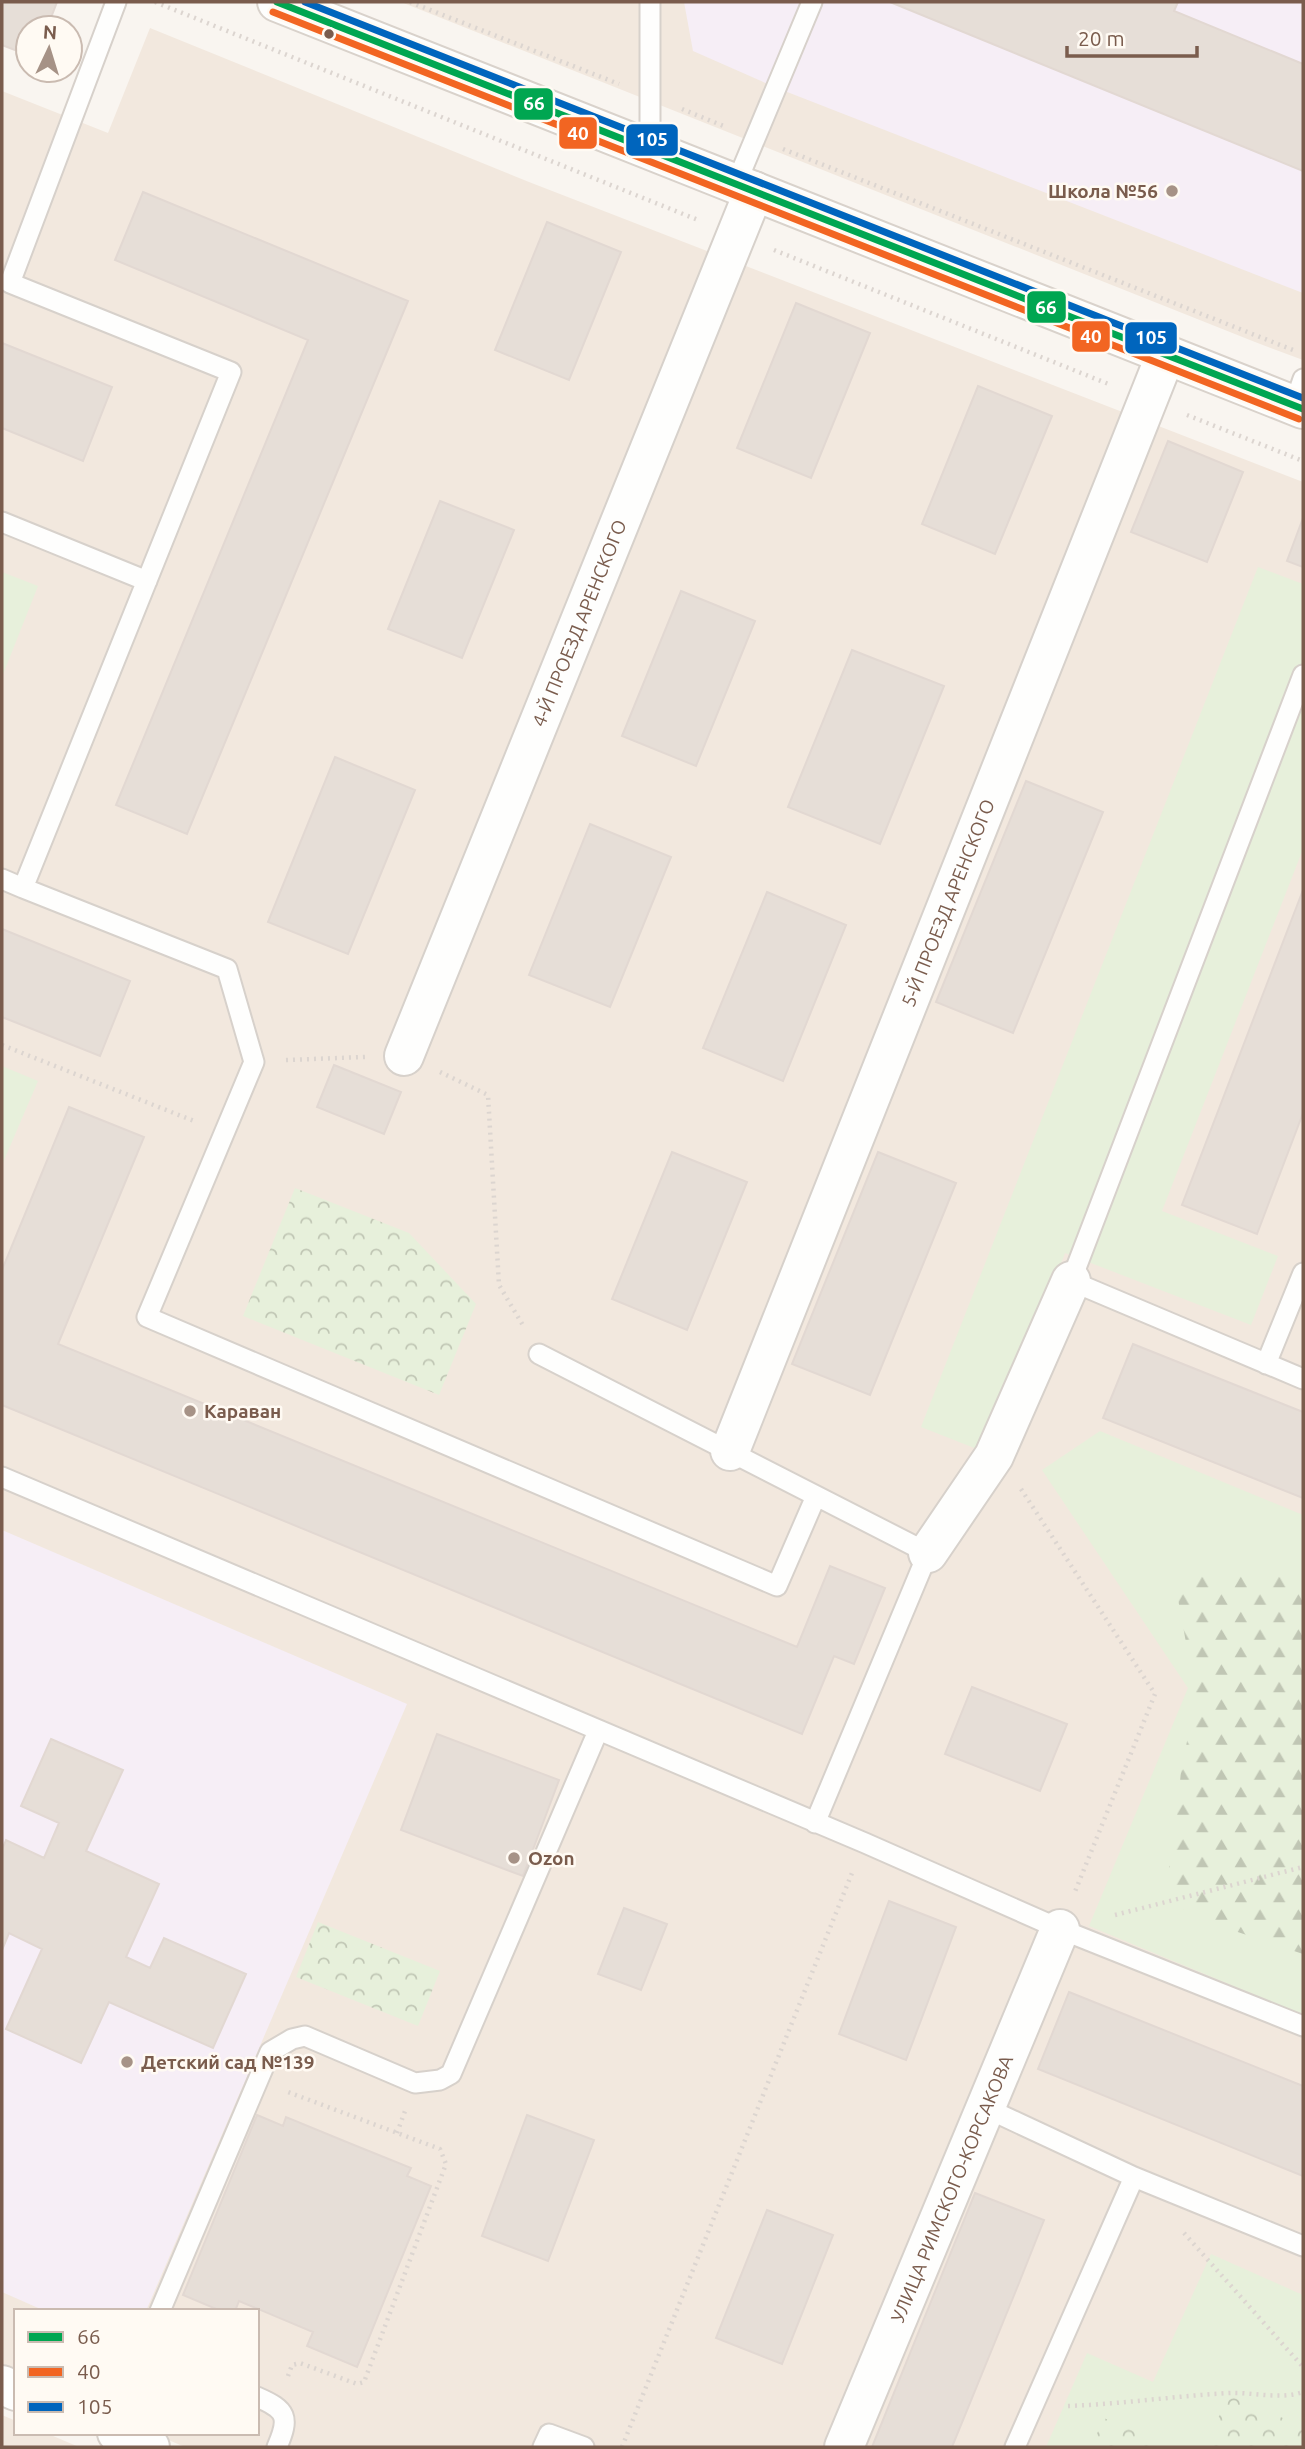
<svg xmlns="http://www.w3.org/2000/svg" width="1305" height="2449" viewBox="0 0 1305 2449" font-family="Ubuntu,sans-serif">
	<defs>
		<pattern id="forest-firs" width="22" height="20" patternUnits="userSpaceOnUse" patternTransform="scale(1.75)"><rect width="22" height="20" fill="#e7f0db"/><path d="M5 1l3.5 6h-7zM16 11l3.5 6h-7z" fill="#c0c6b4"/></pattern>
		<pattern id="park-crowns" width="20" height="18" patternUnits="userSpaceOnUse" patternTransform="scale(1.75)"><rect width="20" height="18" fill="#e7f0db"/><path d="M2 6a3 3 0 1 1 6 0M12 15a3 3 0 1 1 6 0" fill="none" stroke="#c0c6b4"/></pattern>
	</defs>
	<rect width="100%" height="100%" fill="#f9f5f0"/>
	<path fill="#f2e8de" d="M401 2H1303V360L1255 342Z
		M150 28 529 182 1303 482V2447H185L152 2433H257V2311H16V2376L2 2370V91L108 133Z
		M2 2415 16 2421V2433H46L79 2447H2Z"/>
	<path fill="#f6eef6" d="M684 2H1303V293L777 88 693 51Z
		M2 1530 407 1704 146 2311H45L2 2292Z"/>
	<path fill="#e7f0db" d="M1258 567 1303 584V849L1162 1211 1278 1256 1251 1325 1065 1253 987 1453 921 1427Z
		M2 572 38 586 2 677Z
		M2 1066 38 1081 2 1165Z
		M1100 1431 1303 1515V2015L1089 1926 1188 1688 1042 1470Z
		M1211 2254 1303 2295V2447H1046L1087 2353 1153 2382Z"/>
	<path fill="url(#forest-firs)" d="M1197 1572 1303 1577V1954L1193 1917 1173 1900 1168 1879 1171 1847 1177 1813 1181 1771 1196 1697 1178 1599Z"/>
	<path fill="url(#park-crowns)" d="M295 1188 409 1233 476 1304 439 1395 243 1316Z
		M318 1922 440 1971 418 2026 296 1977Z
		M1229 2394 1303 2427V2447H1205Z
		M1104 2418 1170 2447H1091Z"/>
	<path fill="#e6ded7" stroke="#e2d8d2" stroke-width="2" d="M2 2H57L47 28H28V55L2 45Z
		M890 2H1178L1174 11 1303 64V171Z
		M143 192 408 301 187 834 116 805 308 340 115 260Z
		M547 222 621 252 569 380 495 350Z
		M796 303 870 333 811 478 737 448Z
		M2 343 112 387 83 461 2 428Z
		M978 386 1052 416 995 554 922 524Z
		M1168 441 1243 472 1207 562 1131 532Z
		M440 501 514 530 462 658 388 629Z
		M1303 518V567L1287 561Z
		M681 591 755 621 696 766 622 736Z
		M852 650 944 686 880 844 788 807Z
		M335 757 415 790 348 954 268 922Z
		M1026 781 1103 812 1013 1033 936 1002Z
		M590 824 671 857 610 1007 529 975Z
		M1303 890V1113L1257 1234 1182 1205Z
		M767 892 846 925 783 1081 703 1048Z
		M2 929 130 981 100 1056 2 1017Z
		M334 1065 401 1092 384 1134 317 1107Z
		M69 1107 144 1137 58 1344 797 1647 830 1566 885 1588 854 1664 834 1656 802 1734 2 1405V1270Z
		M672 1152 747 1182 687 1330 612 1299Z
		M878 1152 956 1183 870 1395 792 1364Z
		M1133 1344 1303 1412V1498L1103 1418Z
		M972 1687 1067 1724 1040 1791 945 1754Z
		M437 1734 559 1780 523 1876 401 1830Z
		M51 1739 123 1770 86 1851 159 1884 126 1957 150 1968 164 1938 246 1974 213 2048 109 2002 81 2063 6 2029 42 1949 9 1933 2 1950V1850L6 1840 44 1858 59 1823 21 1806Z
		M889 1901 956 1927 906 2060 839 2034Z
		M624 1908 667 1924 641 1990 598 1974Z
		M1069 1992 1303 2086V2176L1038 2069Z
		M257 2115 283 2126 286 2117 349 2143 411 2168 407 2176 431 2186 357 2367 307 2346 313 2332 239 2301 235 2311H221L183 2295Z
		M527 2115 594 2140 548 2261 482 2236Z
		M975 2193 1044 2220 1017 2288 952 2447H872Z
		M767 2210 833 2235 782 2364 716 2338Z"/>
	<g fill="none" stroke-linecap="round" stroke-linejoin="round">
		<g stroke="#d7d1cb" stroke-width="23">
			<path id="service" d="M650 150V2
				M736 184 812 2
				M1294 405 1303 379
				M2 522 147 581
				M1303 675 1071 1281 1303 1379
				M2 879 23 888 231 372 10 283 116 2
				M23 888 227 969 254 1062 147 1317 777 1586 816 1496
				M539 1354 928 1553 815 1823
				M1266 1364 1303 1273
				M2 1477 865 1843 1060 1929 1303 2026
				M986 2108 1134 2177 1303 2246
				M160 2311 270 2052 292 2039 305 2036 415 2083 440 2080 451 2074 598 1731
				M257 2397C287 2410 290 2417 277 2447
				M543 2447 549 2434 584 2447
				M1015 2447 1134 2177"/>
		</g>
		<g stroke="#d7d1cb" stroke-width="42">
			<g id="minor">
				<path id="s1" d="M404 1056 754 191"/>
				<path id="s2" d="M730 1451 1166 354"/>
				<path d="M928 1553 994 1456 1071 1281"/>
				<path d="M2 2385 16 2391"/>
				<path d="M117 2433 150 2447"/>
				<path id="s3" d="M844 2447 1060 1929"/>
			</g>
		</g>
		<g stroke="#d9d2cb" stroke-width="42">
			<path id="secondary" d="M277 2 1303 409"/>
		</g>
		<path stroke="#dcd5d0" stroke-width="4.5" stroke-dasharray="2 5" stroke-linecap="butt" d="M155 2 698 220
			M410 2 619 84
			M682 109 726 127
			M783 149 1293 350
			M774 250 1111 385
			M1187 415 1303 461
			M2 1045 194 1121
			M286 1060 365 1057
			M440 1072 488 1095 499 1285 524 1327
			M1021 1489 1155 1694 1074 1894
			M1115 1915 1303 1867
			M397 2133 405 2111
			M1184 2233 1303 2367
			M288 2376 292 2365 300 2363 357 2384 364 2382 446 2164 440 2149 288 2092
			M1068 2406C1122 2404 1175 2396 1229 2393 1253 2392 1280 2400 1303 2392
			M622 2447 852 1873"/>
		<use href="#service" stroke="#fefefd" stroke-width="19"/>
		<use href="#minor" stroke="#fefefd" stroke-width="38"/>
		<use href="#secondary" stroke="#fefefd" stroke-width="38"/>
		<g stroke="#fffaf3" stroke-width="12">
			<path id="bus-1" d="M277 2 1303 409"/>
		</g>
		<g stroke="#fffaf3" stroke-width="12">
			<path id="bus-2" d="M273 12 1299 419"/>
		</g>
		<g stroke="#fffaf3" stroke-width="12">
			<path id="bus-3" d="M305 2 1303 398"/>
		</g>
		<use href="#bus-1" stroke="#00a651" stroke-width="7"/>
		<use href="#bus-2" stroke="#f26522" stroke-width="7"/>
		<use href="#bus-3" stroke="#0065bd" stroke-width="7"/>
	</g>
	<circle fill="#7a5c4d" stroke="#fffaf3" stroke-width="2.5" cx="329" cy="34" r="6"/>
	<g fill="#a69286" stroke="#fffaf3" stroke-width="2.5">
		<circle cx="1172" cy="191" r="7"/>
		<circle cx="190" cy="1411" r="7"/>
		<circle cx="514" cy="1858" r="7"/>
		<circle cx="127" cy="2062" r="7"/>
	</g>
	<g text-anchor="middle" stroke-width="5" stroke-linejoin="round" paint-order="stroke">
		<g font-size="19" font-weight="bold" fill="#7a5c4d" stroke="#fffaf3" text-anchor="start">
			<text x="1158" y="198" text-anchor="end">Школа №56</text>
			<text x="204" y="1418">Караван</text>
			<text x="528" y="1865">Ozon</text>
			<text x="141" y="2069">Детский сад №139</text>
		</g>
		<g font-size="19" fill="#7a5c4d" stroke="#fffaf3">
			<text dy="7" stroke="none"><textPath href="#s1" startOffset="467">4-Й ПРОЕЗД АРЕНСКОГО</textPath></text>
			<text dy="7" stroke="none"><textPath href="#s2" startOffset="590">5-Й ПРОЕЗД АРЕНСКОГО</textPath></text>
			<text dy="7" stroke="none"><textPath href="#s3" startOffset="280">УЛИЦА РИМСКОГО-КОРСАКОВА</textPath></text>
		</g>
	</g>
	<g stroke="#fffaf3" stroke-width="2.5">
		<rect x="513" y="87" width="41" height="34" rx="7" fill="#00a651"/>
		<rect x="558" y="116" width="40" height="34" rx="7" fill="#f26522"/>
		<rect x="625" y="123" width="54" height="34" rx="7" fill="#0065bd"/>
		<rect x="1026" y="290" width="41" height="34" rx="7" fill="#00a651"/>
		<rect x="1071" y="320" width="40" height="33" rx="7" fill="#f26522"/>
		<rect x="1124" y="321" width="54" height="34" rx="7" fill="#0065bd"/>
	</g>
	<g font-size="19" text-anchor="middle" font-weight="bold" fill="#fff">
		<text x="534" y="110">66</text>
		<text x="578" y="140">40</text>
		<text x="652" y="146">105</text>
		<text x="1046" y="314">66</text>
		<text x="1091" y="343">40</text>
		<text x="1151" y="344">105</text>
	</g>
	<rect width="1305" height="2449" fill="none" stroke="#7a5c4d" stroke-width="7"/>
	<rect x="14" y="2309" width="245" height="126" fill="#fffaf3" stroke="#cabbb1" stroke-width="2"/>
	<rect x="28" y="2332" width="35" height="10" fill="#00a651" stroke="#cabbb1" stroke-width="2"/>
	<text x="77" y="2344" font-size="21" fill="#7a5c4d">66</text>
	<rect x="28" y="2367" width="35" height="10" fill="#f26522" stroke="#cabbb1" stroke-width="2"/>
	<text x="77" y="2379" font-size="21" fill="#7a5c4d">40</text>
	<rect x="28" y="2402" width="35" height="10" fill="#0065bd" stroke="#cabbb1" stroke-width="2"/>
	<text x="77" y="2414" font-size="21" fill="#7a5c4d">105</text>
	<g transform="translate(49 49) rotate(4)"><circle r="33" fill="#fffaf3" stroke="#cabbb1" stroke-width="2"/>
	<path d="M0-5L12 26L0 18L-12 26Z" fill="#a69286"/>
	<text y="-10" font-size="19" font-weight="bold" text-anchor="middle" fill="#7a5c4d">N</text>
	</g>
	<path d="M1067 46v10h130v-10" fill="none" stroke="#7a5c4d" stroke-width="3.5"/>
	<text x="1078" y="46" font-size="21" fill="#7a5c4d" stroke="#fffaf3" stroke-width="5" paint-order="stroke">20 m</text>
</svg>
